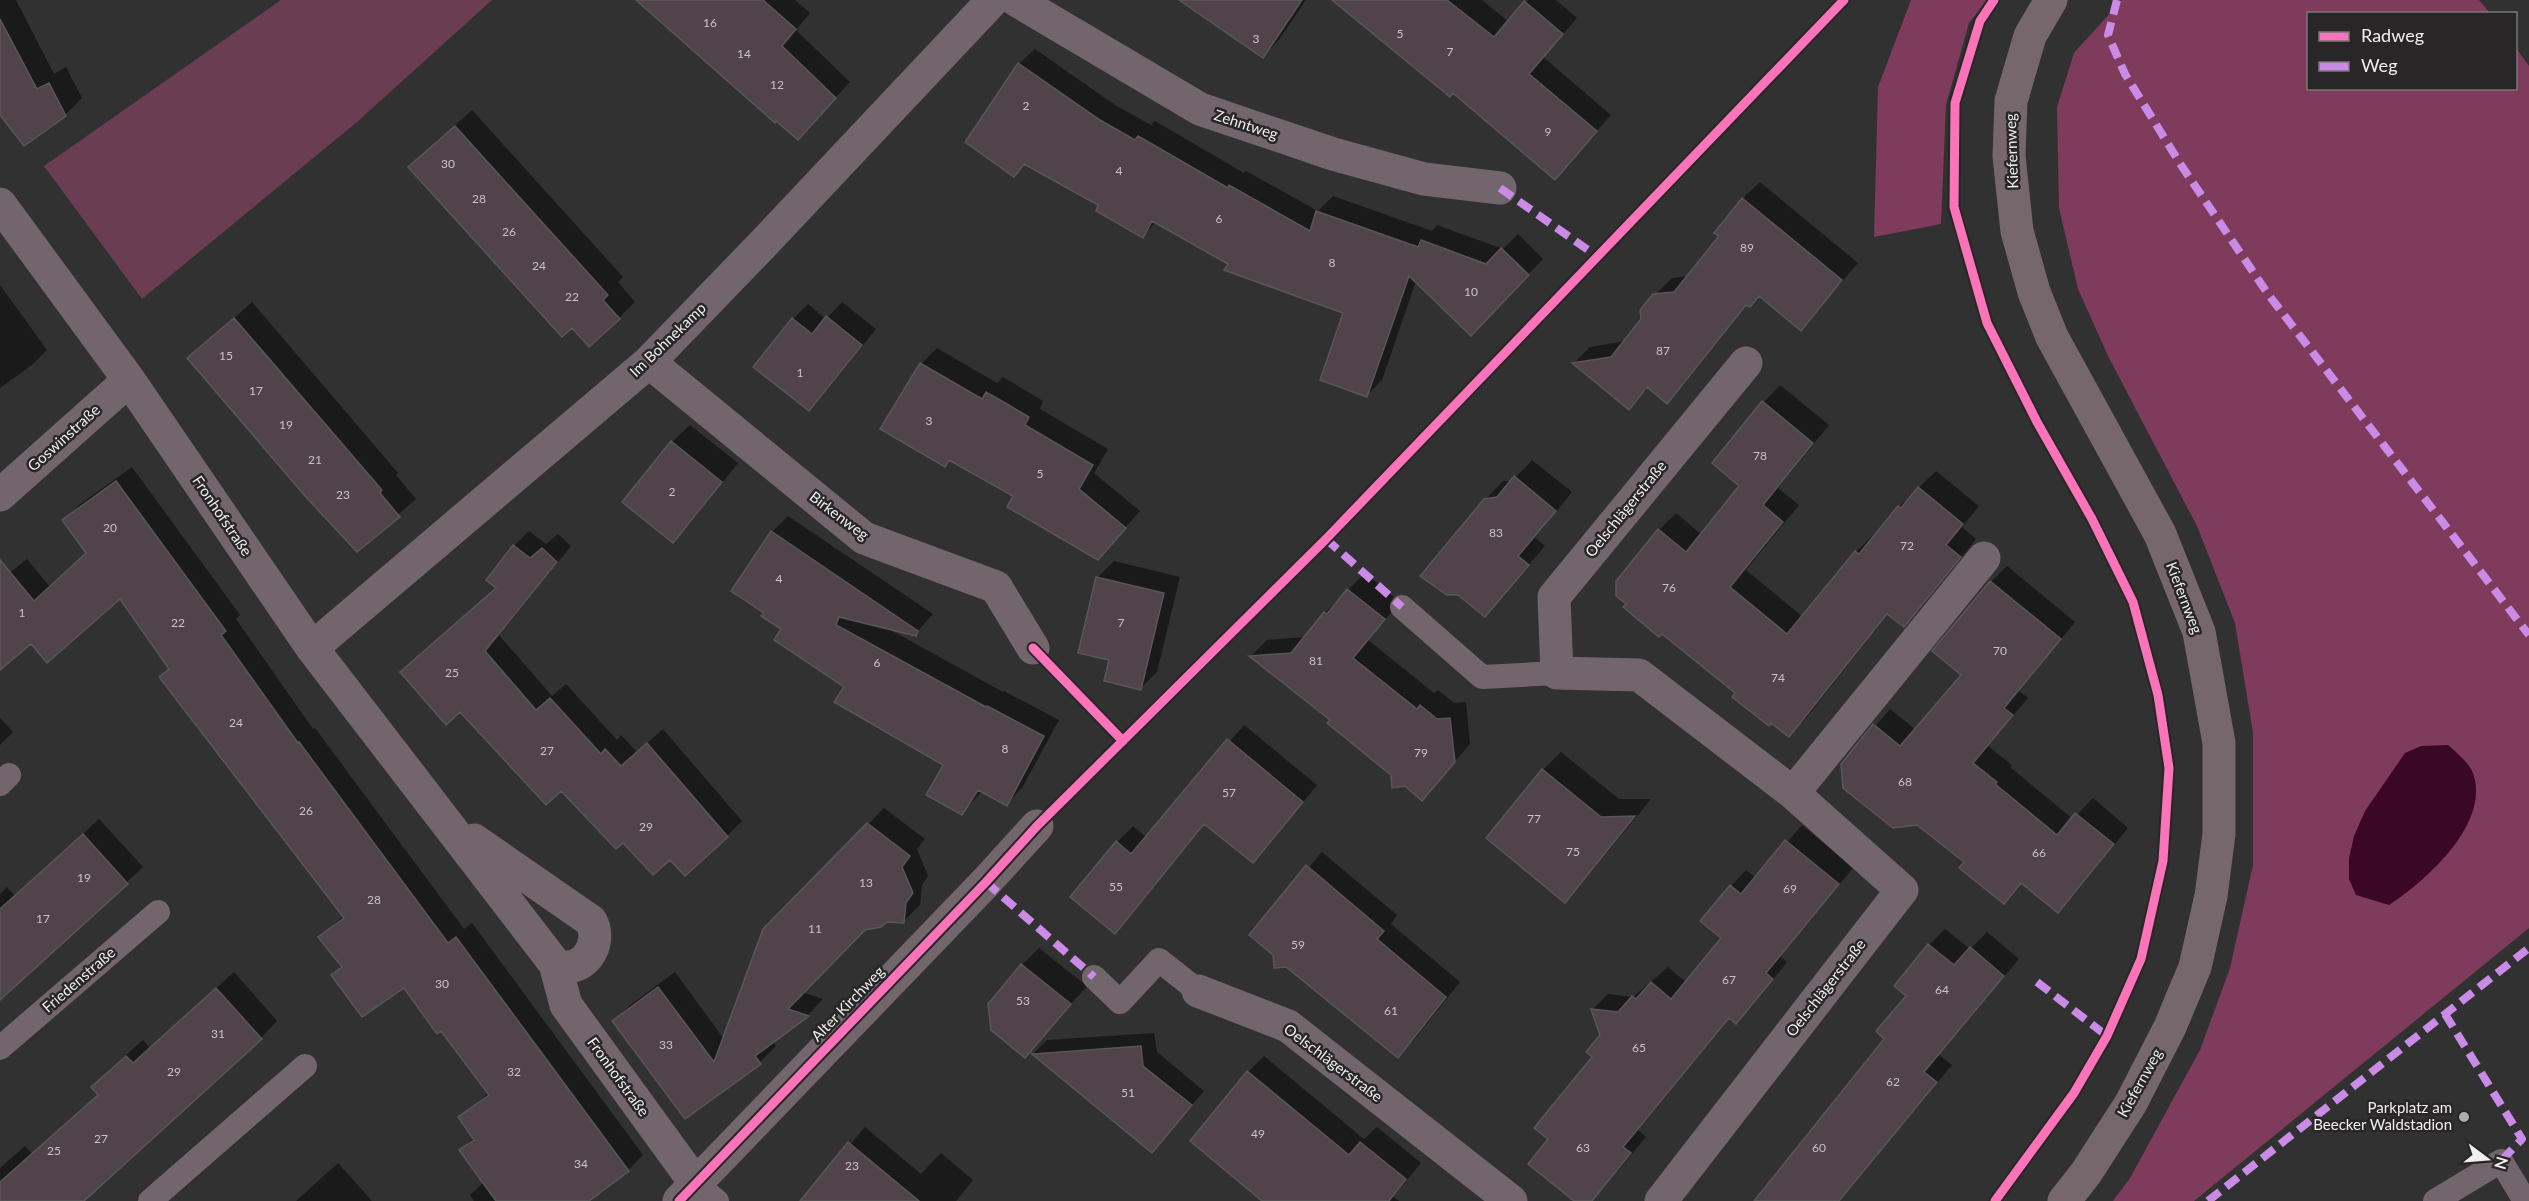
<svg xmlns="http://www.w3.org/2000/svg" width="2529" height="1201" viewBox="0 0 2529 1201" font-family="Lato,sans-serif">
	<rect width="100%" height="100%" fill="#323131"/>
	<path fill="#6a3d53" d="M281 0H492L357 122 142 299 44 166Z"/>
	<path fill="#7e3b5c" d="M1911 0H1987L1969 23 1946 105 1941 224 1874 237 1878 87Z
		M2122 0H2479L2490 13 2308 14V88H2516V48L2529 66V928L2194 1201H2113L2130 1178 2200 1050 2230 968 2253 865V733L2235 623 2197 526 2108 356 2078 289 2059 208 2057 107 2074 53Z"/>
	<path fill="#3a0724" d="M2448 745C2456 752 2469 763 2473 773 2491 823 2426 881 2389 905L2356 895 2349 879V858L2354 836 2365 811 2405 753 2421 746Z"/>
	<path fill="#0007" d="M0 0H16L54 74 66 67 82 98 65 115 0 109Z
		M639 0H795L810 13 796 30 850 82 812 123Z
		M1181 0H1306L1278 41 1263 56Z
		M1350 0H1482L1509 22 1528 0H1556L1577 18 1543 57 1611 115 1555 178Z
		M1035 49 1115 105 1151 125 1155 121 1244 173 1246 171 1318 211 1333 196 1432 231 1437 225 1503 249 1518 234 1543 259 1487 318 1416 281 1382 380 1367 395 1345 312 1230 264 1156 222 1142 236 1100 205 1026 163 1014 175 1019 64Z
		M472 110 623 277 618 282 635 302 619 318 427 151Z
		M1760 182 1858 263 1801 329 1760 295 1748 304 1683 385 1666 402 1649 387 1629 408 1574 363 1590 347 1625 341 1643 320 1654 296 1672 278 1689 276 1721 236 1716 233 1743 198Z
		M0 285 47 350 32 365 0 388Z
		M252 302 398 473 396 475 416 499 357 550 189 358Z
		M842 302 876 329 824 394 809 409 793 319 808 304 826 319Z
		M937 348 997 383 1003 377 1043 401 1040 409 1108 449 1094 473 1140 511 1098 558 1015 496 951 459 944 465 921 364Z
		M1780 385 1829 425 1778 488 1799 505 1746 570 1803 617 1856 552 1873 535 1875 537 1899 507 1936 471 1979 506 1962 527 1976 539 1920 609 1904 625 1889 613 1806 718 1789 735 1628 604 1618 581 1659 530 1676 513 1702 535 1741 486 1714 463 1764 402Z
		M690 425 738 463 690 523 673 541 672 442Z
		M1532 460 1572 492 1535 538 1545 546 1485 615V500L1503 481H1512Z
		M132 467 240 615 236 619 313 729 315 728 464 929 472 923 643 1155 628 1170 586 1201H474L470 1195 484 1182 461 1150 474 1137 460 1118 489 1092 441 1029 404 986 333 975 342 965 320 937 344 915 161 677 170 668 120 597 31 642 0 666V581L27 559 50 587 88 553 64 520 79 505Z
		M788 516 933 614 915 634 887 628 1003 692 1004 691 1059 720 1022 788 1006 804 982 791 962 813 945 765 846 686 766 612 772 532Z
		M529 531 546 544 558 534 571 546 499 635 552 696 566 684 617 740 621 735 637 752 663 729 742 821 727 836 670 858 623 841 561 789 417 657 497 587 514 546Z
		M1114 561 1180 577 1157 672 1140 689 1111 659 1097 578Z
		M2007 566 2075 622 2019 691 2028 698 1988 746 2012 765 2010 767 2073 819 2093 798 2128 828 2074 895 2058 911 2022 883 2004 902 1966 862 1843 764 1890 709 1916 730 1963 675 1934 651 1991 582Z
		M1365 573 1400 602 1368 640 1434 693 1438 690 1454 703 1466 702 1470 744 1422 799 1332 720 1251 656 1267 640 1306 637 1325 613Z
		M0 718 13 732 0 745Z
		M1244 725 1317 785 1268 846 1253 861 1206 823 1130 916 1115 932 1117 842 1133 826 1147 838Z
		M1561 752 1619 799H1651L1582 883 1565 901 1488 838 1543 770Z
		M884 808 925 839 917 849 928 876 922 885 920 905 904 921 886 920 865 928 802 992 823 999 808 1015 772 1041 776 1046 760 1062 686 1117 614 1021 630 1005 675 972 724 1039 764 930Z
		M99 819 143 867 0 999V894L7 887 15 896Z
		M1802 825 1853 868 1780 956 1787 962 1752 1006 1736 1022 1731 1017 1638 1130 1646 1137 1600 1192 1591 1201H1576L1550 1139 1594 1057 1602 1035 1593 1009 1608 994 1633 997 1668 967 1687 983 1723 938 1731 886 1746 870 1756 878Z
		M1322 852 1397 915 1391 924 1460 982 1413 1041 1398 1056 1251 935Z
		M1945 929 1970 949 1987 932 2019 959 1939 1055 1952 1065 1840 1201H1756L1886 1039 1929 945Z
		M1039 948 1087 986 1025 1056 1022 965Z
		M234 972 277 1021 261 1038 81 1201H0V1168L25 1146 32 1154 99 1094 93 1087 109 1070 143 1040 150 1048Z
		M1154 1033 1157 1052 1204 1091 1152 1151 1034 1053 1047 1040Z
		M1264 1056 1364 1139 1377 1127 1421 1163 1393 1197 1399 1201H1266L1192 1141 1248 1072Z
		M865 1127 921 1174 941 1153 973 1180 956 1201H802Z
		M338 1163 372 1201H296Z"/>
	<path fill="#51434a" stroke="#585757" stroke-width="1.5" d="M636 0H763L796 29 782 46 836 98 798 140 776 121 775 123Z
		M1179 0H1302L1263 58Z
		M1332 0H1447L1494 37 1524 1 1563 34 1529 74 1597 131 1555 180 1453 93 1450 97Z
		M0 19 37 89 49 83 66 116 24 146 0 115Z
		M1018 63 1100 120 1135 140 1138 136 1228 188 1229 185 1310 231 1316 211 1418 247 1421 240 1486 264 1501 248 1529 275 1471 336 1409 276 1367 397 1320 380 1343 313 1224 270 1228 264 1152 221 1143 238 1096 211 1098 205 1024 164 1014 177 965 142Z
		M455 126 608 295 603 300 620 319 589 347 572 328 562 337 408 167Z
		M1742 198 1842 280 1801 331 1759 296 1750 307 1746 305 1667 404 1647 387 1629 410 1572 363 1611 357 1641 319 1640 310 1653 294 1674 292 1719 236 1714 233Z
		M826 316 862 345 809 411 753 367 792 318 812 334Z
		M234 318 382 490 380 493 400 517 357 552 305 496 187 358Z
		M920 363 982 399 986 392 1007 404 1029 417 1025 425 1093 465 1079 489 1126 528 1098 560 1007 507 1013 496 949 460 945 467 880 429Z
		M1762 401 1813 443 1763 505 1783 522 1730 587 1787 634 1855 551 1859 554 1898 506 1901 508 1918 487 1963 524 1946 545 1961 557 1904 627 1887 614 1789 737 1771 723 1769 726 1732 697 1735 693 1662 634 1659 637 1623 607 1626 604 1616 596V581L1658 529 1686 552 1739 486 1712 463Z
		M671 441 722 482 673 543 622 502Z
		M1514 476 1556 511 1518 556 1529 565 1485 617 1458 595H1447L1420 576 1484 499 1497 497Z
		M116 481 226 631 221 635 298 743 299 742 448 943 456 937 629 1171 589 1201H496L459 1150 474 1140 458 1117 489 1095 441 1031 437 1034 404 988 362 1017 331 975 342 967 318 937 344 918 159 677 169 669 120 599 47 663 31 644 0 670V560L34 601 86 553 62 520Z
		M771 531 918 631 916 636 839 617 836 625 986 707 987 706 1044 736 1007 806 978 790 962 815 926 795 943 765 834 702 844 687 774 640 781 629 761 616 764 613 731 591Z
		M513 545 530 558 542 548 557 562 485 651 536 710 550 698 601 754 605 749 621 766 647 743 728 837 685 876 670 860 653 875 623 843 616 849 561 791 546 805 460 712 446 725 400 672 496 588 486 580Z
		M1096 577 1164 593 1141 690 1104 681 1109 660 1078 653Z
		M1990 581 2061 639 2004 708 2013 715 1973 763 1997 782 1995 784 2057 835 2075 813 2114 844 2058 913 2021 883 2004 904 1959 868 1964 862 1917 825 1893 828 1843 788 1841 764 1873 724 1900 746 1961 675 1932 651Z
		M1347 589 1385 619 1353 658 1417 709 1420 705 1437 719 1450 718 1455 762 1422 801 1405 786 1392 788 1391 775 1327 723 1330 720 1249 656 1291 653 1324 612 1327 614Z
		M1227 739 1303 802 1253 863 1204 824 1115 934 1070 897 1116 841 1131 854Z
		M1542 769 1601 817 1635 816 1565 903 1486 838Z
		M867 823 910 856 902 867 913 893 906 903 904 923 887 922 881 927 865 930 788 1009 809 1016 755 1056 761 1064 685 1119 612 1021 658 987 714 1062 763 929Z
		M83 834 128 884 0 1000V909Z
		M1785 840 1839 884 1766 973 1773 979 1736 1024 1729 1018 1623 1147 1631 1153 1592 1201H1574L1528 1164 1548 1139 1534 1128 1592 1057 1586 1052 1600 1035 1591 1009 1618 1012 1632 996 1636 999 1651 982 1671 999 1721 938 1700 921 1730 885 1741 894Z
		M1306 865 1384 931 1377 939 1446 997 1398 1058 1286 967 1274 968 1273 955 1249 935Z
		M1928 944 1954 965 1970 947 2004 976 1924 1072 1937 1082 1839 1201H1754L1884 1039 1876 1031 1906 996 1894 986Z
		M1021 964 1071 1004 1025 1058 991 1030 988 1004Z
		M216 988 262 1039 84 1201H0V1182L98 1095 91 1087 126 1056 133 1063Z
		M1141 1046 1143 1066 1192 1105 1152 1153 1032 1054Z
		M1247 1071 1349 1155 1360 1142 1406 1179 1389 1201H1262L1190 1141Z
		M848 1142 919 1201H800Z"/>
	<g fill="none" stroke-linecap="round" stroke-linejoin="round">
		<path stroke="#73656c" stroke-width="24" d="M1402 607 1482 677 1557 673
			M0 784 9 775
			M1094 977 1120 1002 1159 960 1198 991
			M0 1048 158 912
			M696 1184 717 1201
			M150 1201 305 1066
			M2435 1201 2501 1161 2525 1201"/>
		<path stroke="#73656c" stroke-width="33" d="M1016 0 1200 109 1333 154 1424 179 1500 188
			M0 204 129 380 312 648 555 964 566 1005 696 1184
			M649 362 864 538 996 587 1033 648
			M0 495 129 380
			M312 648 649 362 763 244 993 0
			M1793 793 1984 558
			M474 840 591 921C604 944 582 977 555 964
			M1198 991 1288 1026 1511 1201
			M679 1201 986 882 1037 826
			M1661 1201 1902 890 1793 793 1639 675 1557 673 1554 597 1746 363"/>
		<path stroke="#76676d" stroke-width="33" d="M2051 0 2030 36 2011 101 2009 156 2017 231 2034 292 2052 337 2160 534 2199 632 2219 743V834L2211 896 2195 967 2170 1027 2131 1103 2086 1173 2064 1201"/>
		<path stroke="#ca8be6" stroke-width="8" stroke-dasharray="15 8" stroke-linecap="butt" d="M2117 0 2108 35 2125 74 2181 165 2268 294 2529 635
			M1500 188 1598 257
			M1326 539 1402 607
			M986 882 1094 977
			M2037 982 2107 1036
			M2445 1014 2522 1139 2501 1161
			M2208 1201 2529 948"/>
		<g stroke="#292627" stroke-width="13">
			<path id="cycleway" d="M1994 0 1980 21 1955 103 1954 207 1987 323 2037 422 2092 519 2133 602 2158 695 2169 768 2163 861 2141 959 2107 1036 2074 1093 1995 1201
				M1033 648 1123 741
				M679 1201 986 882 1037 826 1326 539 1844 0"/>
		</g>
		<use href="#cycleway" stroke="#fb73b8" stroke-width="9"/>
	</g>
	<circle fill="#aeacac" stroke="#292627" stroke-width="2" cx="2464" cy="1117" r="6"/>
	<g text-anchor="middle" stroke-width="5" stroke-linejoin="round" paint-order="stroke">
		<g font-size="12" fill="#c8c3c6">
			<text x="710" y="27">16</text>
			<text x="1400" y="38">5</text>
			<text x="1256" y="43">3</text>
			<text x="1450" y="56">7</text>
			<text x="744" y="58">14</text>
			<text x="777" y="89">12</text>
			<text x="1026" y="110">2</text>
			<text x="1548" y="136">9</text>
			<text x="448" y="168">30</text>
			<text x="1119" y="175">4</text>
			<text x="479" y="203">28</text>
			<text x="1219" y="223">6</text>
			<text x="509" y="236">26</text>
			<text x="1747" y="252">89</text>
			<text x="1332" y="267">8</text>
			<text x="539" y="270">24</text>
			<text x="1471" y="296">10</text>
			<text x="572" y="301">22</text>
			<text x="1663" y="355">87</text>
			<text x="226" y="360">15</text>
			<text x="800" y="377">1</text>
			<text x="256" y="395">17</text>
			<text x="929" y="425">3</text>
			<text x="286" y="429">19</text>
			<text x="1760" y="460">78</text>
			<text x="315" y="464">21</text>
			<text x="1040" y="478">5</text>
			<text x="672" y="496">2</text>
			<text x="343" y="499">23</text>
			<text x="110" y="532">20</text>
			<text x="1496" y="537">83</text>
			<text x="1907" y="550">72</text>
			<text x="779" y="583">4</text>
			<text x="1669" y="592">76</text>
			<text x="22" y="617">1</text>
			<text x="178" y="627">22</text>
			<text x="1121" y="627">7</text>
			<text x="2000" y="655">70</text>
			<text x="1316" y="665">81</text>
			<text x="877" y="667">6</text>
			<text x="452" y="677">25</text>
			<text x="1778" y="682">74</text>
			<text x="236" y="727">24</text>
			<text x="1005" y="753">8</text>
			<text x="547" y="755">27</text>
			<text x="1421" y="757">79</text>
			<text x="1905" y="786">68</text>
			<text x="1229" y="797">57</text>
			<text x="306" y="815">26</text>
			<text x="1534" y="823">77</text>
			<text x="646" y="831">29</text>
			<text x="1573" y="856">75</text>
			<text x="2039" y="857">66</text>
			<text x="84" y="882">19</text>
			<text x="866" y="887">13</text>
			<text x="1116" y="891">55</text>
			<text x="1790" y="893">69</text>
			<text x="374" y="904">28</text>
			<text x="43" y="923">17</text>
			<text x="815" y="933">11</text>
			<text x="1298" y="949">59</text>
			<text x="1729" y="984">67</text>
			<text x="442" y="988">30</text>
			<text x="1942" y="994">64</text>
			<text x="1023" y="1005">53</text>
			<text x="1391" y="1015">61</text>
			<text x="218" y="1038">31</text>
			<text x="666" y="1049">33</text>
			<text x="1639" y="1052">65</text>
			<text x="174" y="1076">29</text>
			<text x="514" y="1076">32</text>
			<text x="1893" y="1086">62</text>
			<text x="1128" y="1097">51</text>
			<text x="1258" y="1138">49</text>
			<text x="101" y="1143">27</text>
			<text x="1583" y="1152">63</text>
			<text x="1819" y="1152">60</text>
			<text x="54" y="1155">25</text>
			<text x="581" y="1168">34</text>
			<text x="852" y="1170">23</text>
		</g>
		<g font-size="15" fill="#f0eeef" stroke="#292627">
			<text transform="translate(1246 125) rotate(18)" y="5">Zehntweg</text>
			<text transform="translate(2012 151) rotate(-92)" y="5">Kiefernweg</text>
			<text transform="translate(668 340) rotate(-44)" y="5">Im Bohnekamp</text>
			<text transform="translate(64 438) rotate(-42)" y="5">Goswinstraße</text>
			<text transform="translate(1626 509) rotate(-51)" y="5">Oelschlägerstraße</text>
			<text transform="translate(222 516) rotate(56)" y="5">Fronhofstraße</text>
			<text transform="translate(839 516) rotate(37)" y="5">Birkenweg</text>
			<text transform="translate(2184 598) rotate(69)" y="5">Kiefernweg</text>
			<text transform="translate(79 980) rotate(-41)" y="5">Friedenstraße</text>
			<text transform="translate(1826 988) rotate(-52)" y="5">Oelschlägerstraße</text>
			<text transform="translate(848 1004) rotate(-46)" y="5">Alter Kirchweg</text>
			<text transform="translate(1333 1063) rotate(37)" y="5">Oelschlägerstraße</text>
			<text transform="translate(618 1077) rotate(54)" y="5">Fronhofstraße</text>
			<text transform="translate(2140 1083) rotate(-61)" y="5">Kiefernweg</text>
		</g>
		<g font-size="15" fill="#f0eeef" stroke="#292627" text-anchor="end">
			<text x="2452" y="1113">Parkplatz am<tspan x="2452" dy="17">Beecker Waldstadion</tspan></text>
		</g>
	</g>
	<rect x="2307" y="12" width="210" height="78" fill="#292627" stroke="#797677" stroke-width="1.5"/>
	<rect x="2319" y="32" width="30" height="9" fill="#fb73b8" stroke="#797677" stroke-width="1.5"/>
	<text x="2361" y="42" font-size="18" fill="#f0eeef">Radweg</text>
	<rect x="2319" y="62" width="30" height="9" fill="#ca8be6" stroke="#797677" stroke-width="1.5"/>
	<text x="2361" y="72" font-size="18" fill="#f0eeef">Weg</text>
	<g transform="translate(2487 1159) rotate(106)" stroke="#292627" stroke-width="4.5" paint-order="stroke">
	<path d="M0-4.5L10 22L0 15L-10 22Z" fill="#f0eeef"/>
	<text y="-9" font-size="16" font-weight="bold" text-anchor="middle" fill="#f0eeef">N</text>
	</g>
</svg>
